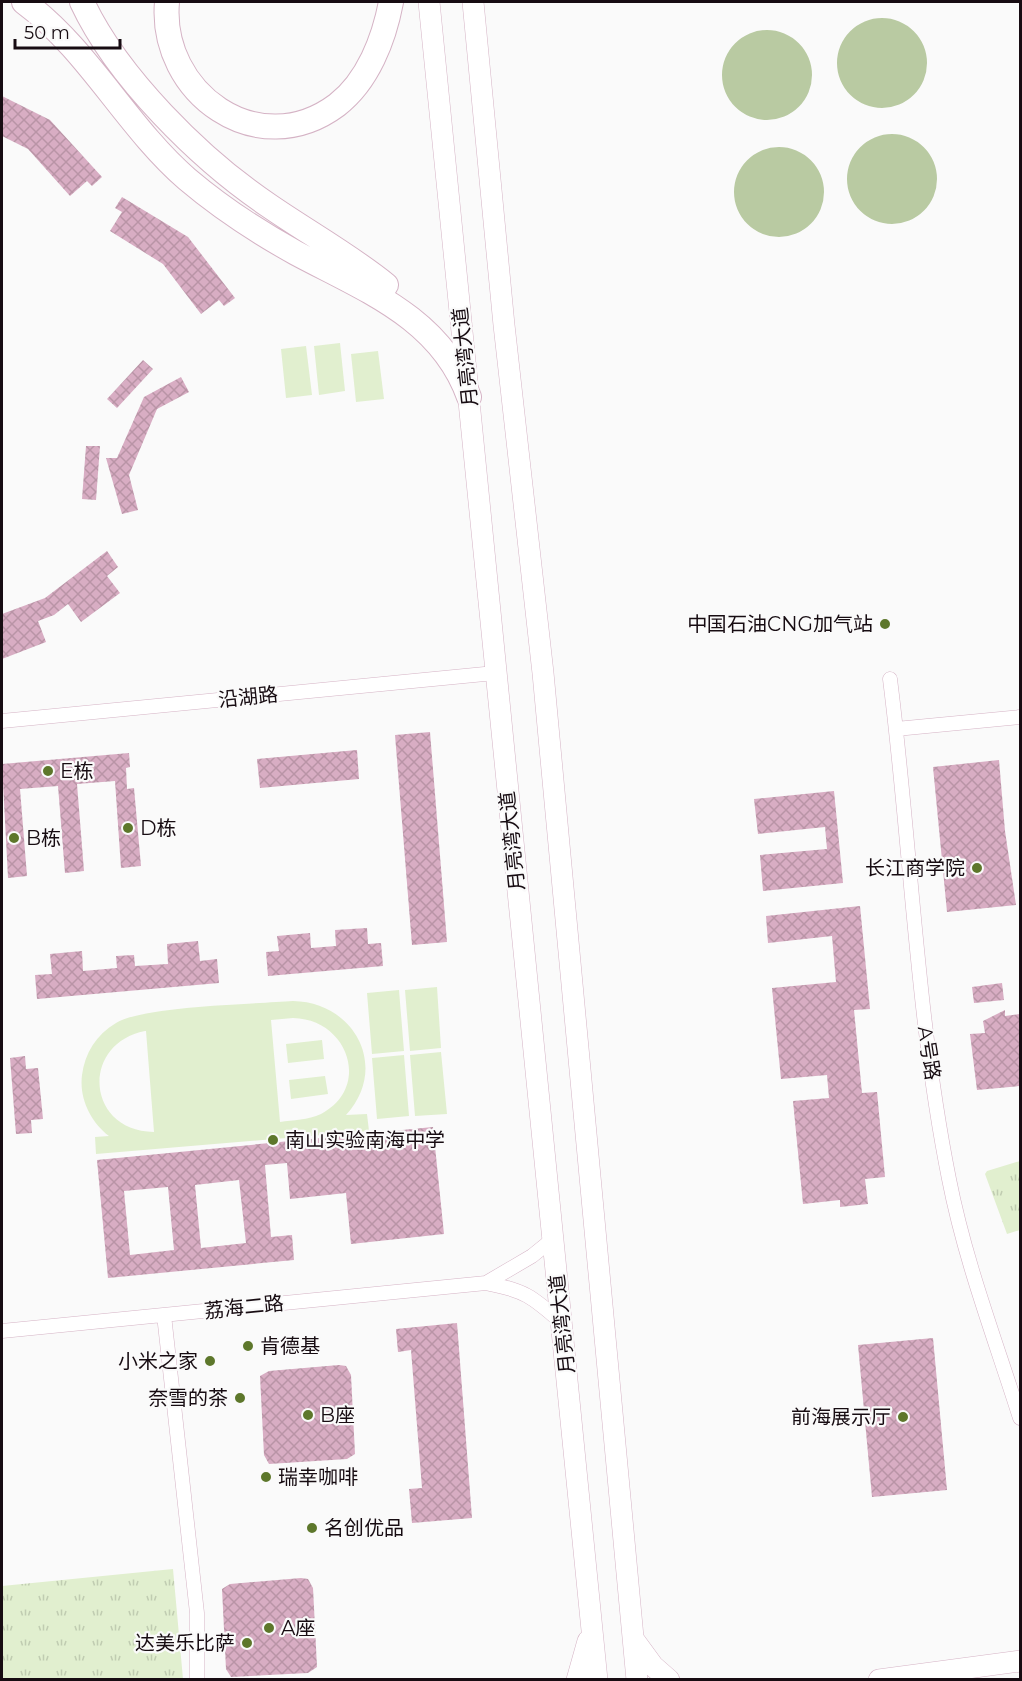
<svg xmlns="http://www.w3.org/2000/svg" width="1022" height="1681" viewBox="0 0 1022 1681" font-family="Montserrat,'Noto Sans SC',sans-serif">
	<defs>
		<pattern id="grass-tufts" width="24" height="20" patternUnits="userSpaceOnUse" patternTransform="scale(1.5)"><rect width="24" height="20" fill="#e1efcf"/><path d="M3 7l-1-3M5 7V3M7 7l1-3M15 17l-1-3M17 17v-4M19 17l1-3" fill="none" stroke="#c0ccb1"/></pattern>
		<pattern id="building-cross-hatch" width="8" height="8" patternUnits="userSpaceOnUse" patternTransform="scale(1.5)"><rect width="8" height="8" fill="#d8adc3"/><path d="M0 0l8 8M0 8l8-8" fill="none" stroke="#b994a6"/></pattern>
	</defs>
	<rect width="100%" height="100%" fill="#fafafa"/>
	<path fill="url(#grass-tufts)" d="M1020 1161V1230L1007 1234 985 1174 987 1171Z
		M173 1569 183 1679H2V1586Z"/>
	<path fill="#e1efcf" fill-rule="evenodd" d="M340 343 345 391 319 395 314 346Z
		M306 346 312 395 286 398 281 349Z
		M378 351 384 399 356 402 351 354Z
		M437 987 441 1048 410 1051 405 990Z
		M399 990 404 1051 372 1054 367 993Z
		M293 1001C354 1002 390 1067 346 1115L367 1114 369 1131 96 1154 95 1137 109 1136C91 1122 79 1099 82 1075 85 1053 96 1035 116 1023 143 1006 255 1004 293 1001ZM293 1018C348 1019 372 1087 321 1114 308 1120 293 1120 280 1122L271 1020ZM145 1031H146L154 1132C86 1131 80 1044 145 1031Z
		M322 1040 324 1059 288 1063 286 1044Z
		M441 1052 447 1114 415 1116 410 1055Z
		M404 1055 409 1116 377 1119 372 1058Z
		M325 1076 328 1094 291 1099 289 1080Z"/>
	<path fill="#b9caa2" d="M837 63a45 45 0 1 1 90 0a45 45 0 1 1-90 0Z
		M722 75a45 45 0 1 1 90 0a45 45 0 1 1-90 0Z
		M847 179a45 45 0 1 1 90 0a45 45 0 1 1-90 0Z
		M734 192a45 45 0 1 1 90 0a45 45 0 1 1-90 0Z"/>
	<path fill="url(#building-cross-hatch)" fill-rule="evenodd" d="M2 96 50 120 102 177 92 186 87 181 70 196 28 149 2 136Z
		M122 197 188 237 235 298 224 306 219 300 201 314 163 264 110 231 122 212 115 208Z
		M143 360 153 369 117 408 107 399Z
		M181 377 189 392 157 409 129 475 138 510 122 514 106 458H117L144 397Z
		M86 446H100L96 500 82 499Z
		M107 551 118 567 107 576 120 593 81 622 68 604 54 615 38 621 46 642 2 659V614L45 598Z
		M430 732 447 942 412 945 395 735Z
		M357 750 359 779 260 788 257 759Z
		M129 753 130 767 126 768 127 789 134 788 141 866 121 868 115 781 77 784 84 871 65 873 58 786 20 789 27 876 8 878 2 764Z
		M999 760 1005 831 1016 905 947 912 933 767Z
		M834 791 843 883 763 891 760 855 827 849 825 827 758 834 754 799Z
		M860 906 870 1009 854 1010 862 1093 877 1092 885 1177 865 1179 868 1204 840 1207V1200L803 1204 793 1101 829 1098 827 1075 781 1079 772 988 836 982 832 936 768 943 766 916Z
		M367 928 368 944 381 943 383 966 268 976 266 952 279 951 277 936 310 933 311 948 336 946 335 930Z
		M198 941 200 961 217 959 219 983 37 999 35 975 52 974 50 954 82 951 83 971 117 968 116 956 134 955 135 966 168 964 167 944Z
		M1002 983 1004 1000 974 1003 972 987Z
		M1005 1010V1016L1020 1014V1086L977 1090 970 1034 985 1033 983 1021Z
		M25 1056 26 1069 38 1068 43 1119 31 1120 32 1133 16 1134 10 1058Z
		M433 1127 444 1234 351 1244 346 1193 290 1199 287 1163 265 1165 271 1237 292 1235 294 1260 108 1278 97 1160ZM239 1180 246 1243 201 1248 195 1185ZM168 1187 174 1250 130 1255 124 1191Z
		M457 1323 472 1518 412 1523 409 1489 422 1488 411 1350 398 1352 396 1329Z
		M933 1338 947 1490 872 1497 858 1345Z
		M339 1365 346 1366 351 1375 355 1454 347 1459 269 1464 264 1455 260 1376 269 1371Z
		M301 1578 308 1579 313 1588 317 1667 308 1673 231 1677 226 1669 222 1589 230 1584Z"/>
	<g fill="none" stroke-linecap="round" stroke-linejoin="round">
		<g stroke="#d5b3c5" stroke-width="15">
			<path id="street" d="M890 679C911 845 916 1014 949 1179 965 1261 995 1339 1020 1418
				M2 721 495 673
				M896 729 1020 717
				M553 1239 532 1256 486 1283C524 1290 533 1297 561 1322
				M164 1315 197 1613V1680
				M2 1331 486 1283"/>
		</g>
		<g stroke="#d5b3c5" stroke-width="22">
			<path id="primary" d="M429 2 597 1680
				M473 2 504 325 543 673 637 1680
				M634 1640 653 1666 669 1680
				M577 1680 588 1641
				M879 1680 1020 1661"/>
		</g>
		<g stroke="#d5b3c5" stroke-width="26">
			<path id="highway" d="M24 2C89 50 126 126 187 179 220 207 258 232 296 253 365 290 441 318 469 397
				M82 2C117 77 200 159 268 205 307 232 349 255 386 285
				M167 2C159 93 258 164 337 105 368 81 384 39 391 2"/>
		</g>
		<use href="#street" stroke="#fff" stroke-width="14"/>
		<use href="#primary" stroke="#fff" stroke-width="21"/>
		<use href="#highway" stroke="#fff" stroke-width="24"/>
	</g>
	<g fill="#5d772b" stroke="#fafafa" stroke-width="2">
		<circle cx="885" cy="624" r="6"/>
		<circle cx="48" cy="771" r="6"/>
		<circle cx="128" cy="828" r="6"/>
		<circle cx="14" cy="838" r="6"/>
		<circle cx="977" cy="868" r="6"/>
		<circle cx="273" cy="1140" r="6"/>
		<circle cx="248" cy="1346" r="6"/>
		<circle cx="210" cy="1361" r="6"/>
		<circle cx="240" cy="1398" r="6"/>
		<circle cx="308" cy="1415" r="6"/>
		<circle cx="903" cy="1417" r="6"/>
		<circle cx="266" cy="1477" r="6"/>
		<circle cx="312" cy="1528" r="6"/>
		<circle cx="269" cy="1628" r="6"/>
		<circle cx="247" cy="1643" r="6"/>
	</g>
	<g text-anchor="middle" stroke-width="4.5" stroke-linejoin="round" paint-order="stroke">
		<g font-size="20" fill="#170c12" stroke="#fafafa">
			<text transform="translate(465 357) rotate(-96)" y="7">月亮湾大道</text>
			<text transform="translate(248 697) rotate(-6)" y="7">沿湖路</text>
			<text transform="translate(512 841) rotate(-96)" y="7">月亮湾大道</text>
			<text transform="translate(929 1053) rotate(81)" y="7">A号路</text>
			<text transform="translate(244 1307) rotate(-6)" y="7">荔海二路</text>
			<text transform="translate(562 1324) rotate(-96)" y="7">月亮湾大道</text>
		</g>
		<g font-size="20" fill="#170c12" stroke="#fafafa" text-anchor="start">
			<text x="873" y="631" text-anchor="end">中国石油CNG加气站</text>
			<text x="60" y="778">E栋</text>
			<text x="140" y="835">D栋</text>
			<text x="26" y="845">B栋</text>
			<text x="965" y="875" text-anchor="end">长江商学院</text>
			<text x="285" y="1147">南山实验南海中学</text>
			<text x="260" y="1353">肯德基</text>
			<text x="198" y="1368" text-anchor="end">小米之家</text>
			<text x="228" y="1405" text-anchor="end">奈雪的茶</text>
			<text x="320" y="1422">B座</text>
			<text x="891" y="1424" text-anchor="end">前海展示厅</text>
			<text x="278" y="1484">瑞幸咖啡</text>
			<text x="324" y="1535">名创优品</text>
			<text x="281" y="1635">A座</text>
			<text x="235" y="1650" text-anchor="end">达美乐比萨</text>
		</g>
	</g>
	<rect width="1022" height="1681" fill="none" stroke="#170c12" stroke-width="6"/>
	<path d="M15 39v9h105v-9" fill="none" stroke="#170c12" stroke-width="3"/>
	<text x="24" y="39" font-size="18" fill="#170c12" stroke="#fafafa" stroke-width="4.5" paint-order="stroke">50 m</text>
</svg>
